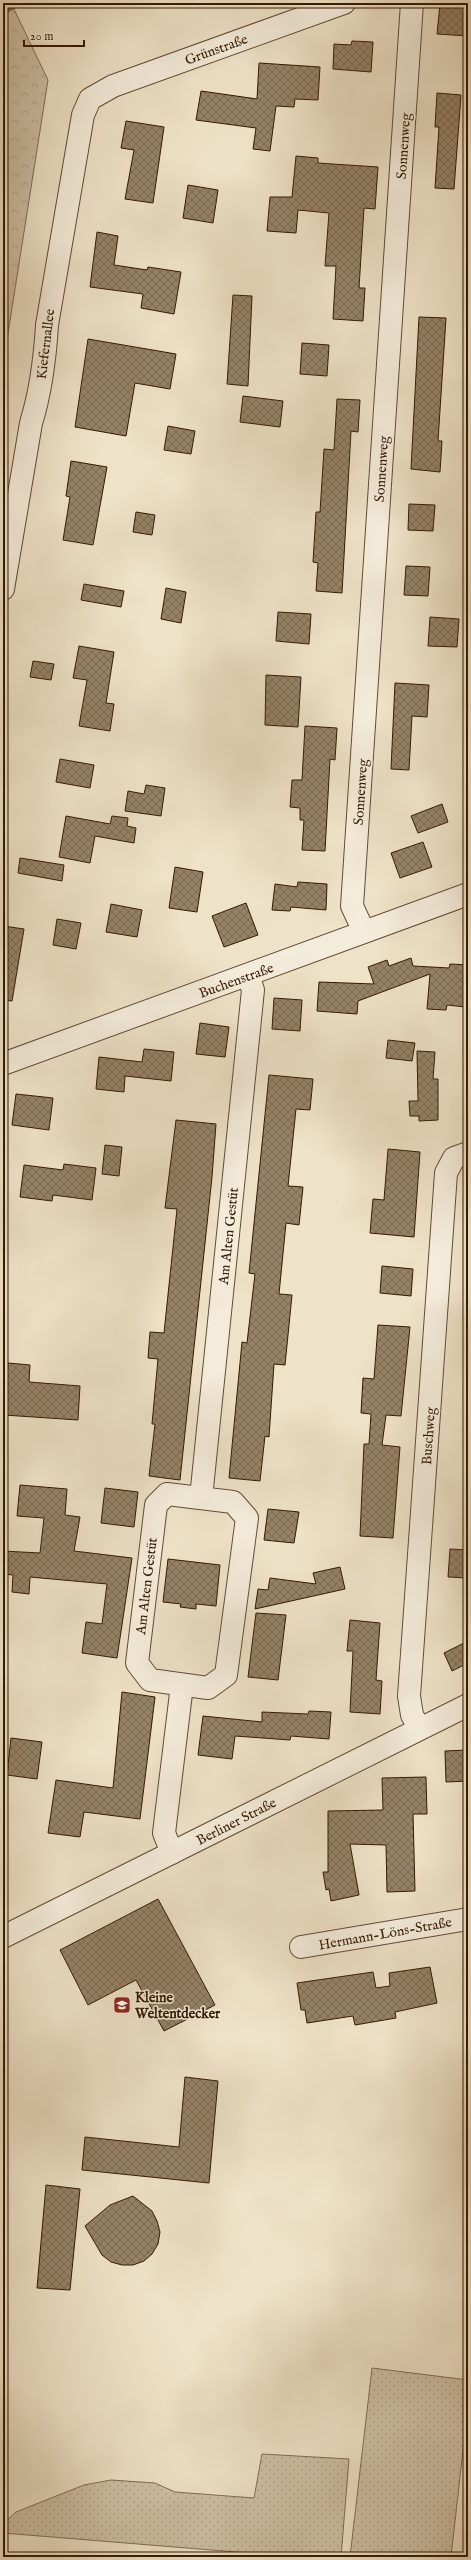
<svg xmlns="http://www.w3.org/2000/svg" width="471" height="2560" viewBox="0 0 471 2560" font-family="'IM FELL English',serif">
	<defs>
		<pattern id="grass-dots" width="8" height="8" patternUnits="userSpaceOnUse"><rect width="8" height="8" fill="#cec0a6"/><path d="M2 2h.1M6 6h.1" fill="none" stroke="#b2a48d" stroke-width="1.8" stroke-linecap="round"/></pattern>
		<pattern id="forest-crowns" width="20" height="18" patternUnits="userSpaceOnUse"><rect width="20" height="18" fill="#cec0a6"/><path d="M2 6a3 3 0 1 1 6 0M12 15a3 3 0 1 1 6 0" fill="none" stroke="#b2a48d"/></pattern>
		<pattern id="building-cross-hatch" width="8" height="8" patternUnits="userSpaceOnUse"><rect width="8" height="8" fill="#958268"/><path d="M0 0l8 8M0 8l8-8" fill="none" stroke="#7a6a53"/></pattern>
	</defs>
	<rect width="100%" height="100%" fill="#eee2c8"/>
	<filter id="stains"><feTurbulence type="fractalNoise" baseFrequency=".005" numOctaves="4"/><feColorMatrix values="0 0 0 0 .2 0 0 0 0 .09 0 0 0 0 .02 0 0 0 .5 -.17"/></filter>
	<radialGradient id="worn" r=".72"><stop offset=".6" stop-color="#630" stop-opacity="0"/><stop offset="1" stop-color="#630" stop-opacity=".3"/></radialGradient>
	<path fill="url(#grass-dots)" stroke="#816c53" d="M372 2368 468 2380V2406L451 2557H350Z
		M262 2454 349 2459 341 2557H297L3 2533V2524L16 2512 84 2485 111 2480 155 2483 175 2492 254 2498Z"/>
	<path fill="url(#forest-crowns)" stroke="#816c53" d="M3 3H11L48 80 3 365Z"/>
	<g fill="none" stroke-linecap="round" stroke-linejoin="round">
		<path stroke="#7e694f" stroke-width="6" d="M3 12 19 3"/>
	</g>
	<path fill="url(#building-cross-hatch)" stroke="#341900" d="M440 4 468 6V36L437 34Z
		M352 41 373 42 371 72 333 69 334 44 351 45Z
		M259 63 320 67 318 100 295 99 294 107 276 106 270 151 253 149 256 128 196 120 201 91 257 99Z
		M437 93 461 95 454 189 435 188 439 127H435Z
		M126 121 164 127 153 203 125 199 134 150 121 148Z
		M296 156 318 158V163L378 167 375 209 364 208 359 288H365L363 321 333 319 336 266H325L329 213 298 210 296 233 267 231 270 197H292Z
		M188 185 218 190 213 223 183 218Z
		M97 232 118 236 114 265 147 270 148 267 181 272 174 314 141 308 143 294 90 287Z
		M233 295 252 296 248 386 227 384Z
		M419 317 446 318 438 441H442L440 472 411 469Z
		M88 339 176 354 170 389 135 383 126 436 75 427Z
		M302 343 329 345 327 376 300 374Z
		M243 396 283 401 280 427 240 422Z
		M337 399 360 400 358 432 351 431 342 593 316 591 318 563 313 562 316 512H320L324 449 334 450Z
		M168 426 195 431 191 454 164 450Z
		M71 461 107 467 93 545 63 540 70 497 66 496Z
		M409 504 435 505 433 531 408 530Z
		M136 512 155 515 152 535 133 532Z
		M406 566 430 567 428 596 404 595Z
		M84 584 124 591 121 607 81 600Z
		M166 588 186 592 181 623 161 619Z
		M278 612 311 614 309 644 276 641Z
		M430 617 459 619 457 647 428 646Z
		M79 646 114 652 106 703 114 704 110 731 79 726 87 680 73 678Z
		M33 661 54 664 51 680 30 677Z
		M266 675 301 677 298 727 265 725Z
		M395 683 429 685 427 717 412 716 409 770 391 769Z
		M305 726 337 728 335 760 330 759 325 851 302 850 304 820H300V808L290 807 292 780H302Z
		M60 759 94 765 90 788 56 782Z
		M146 785 165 788 161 816 125 811 128 791 144 794Z
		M442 804 448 822 418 833 411 816Z
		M66 816 110 824 112 816 128 818 127 826 136 828 134 843 95 836 90 863 59 857Z
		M423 842 432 867 400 878 391 853Z
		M20 858 64 865 62 881 18 873Z
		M175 867 203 872 197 912 169 908Z
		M298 882 327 884 326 910 291 907 290 911 272 910 275 884 297 887Z
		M246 903 258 935 224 947 212 916Z
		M111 904 142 910 137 937 106 932Z
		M57 919 81 923 76 949 53 945Z
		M3 926 24 929 12 1001 3 1000Z
		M411 958 413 966 449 968 450 964 468 965 465 1007 447 1005 446 1010 427 1009 430 974 358 1001 357 1014 317 1011 319 982 374 984 368 967 387 960 389 966Z
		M274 998 302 1000 300 1031 272 1029Z
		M200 1023 229 1027 225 1057 196 1054Z
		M388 1040 415 1043 412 1061 386 1058Z
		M144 1049 174 1052 171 1081 125 1076 124 1092 96 1089 99 1057 142 1062Z
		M417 1051 435 1052 433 1079H438V1120L419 1121V1116H410L409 1101H418Z
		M269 1075 313 1079 310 1110 296 1109 288 1186 303 1187 299 1225 286 1223 279 1294 292 1295 285 1365 274 1364 269 1437 265 1436 260 1481 229 1478 242 1342 247 1343 255 1274 249 1273Z
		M16 1094 53 1098 49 1130 12 1125Z
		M176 1120 216 1124 212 1177 180 1480 149 1476 155 1424H152L158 1359 148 1358 150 1332 164 1333 177 1209 165 1208Z
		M105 1145 122 1147 119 1176 102 1174Z
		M388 1149 420 1152 414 1237 370 1233 373 1199 384 1200Z
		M64 1164 96 1168 92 1200 53 1195 52 1201 20 1197 24 1165 63 1170Z
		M382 1266 413 1269 411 1296 380 1293Z
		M378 1325 410 1327 401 1416 386 1415 382 1445 400 1447 393 1538 360 1536 364 1444H369L371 1414 361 1413 363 1378 374 1379Z
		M8 1363 30 1365 29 1382 80 1386 78 1420 4 1415Z
		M20 1485 67 1489 65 1515 80 1517 74 1551 132 1558 117 1658 82 1653 86 1622 102 1624 107 1584 30 1577 29 1594 12 1592 13 1575 3 1574V1551L40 1553 44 1518 17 1516Z
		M105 1488 138 1492 134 1527 101 1523Z
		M268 1509 299 1512 294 1543 264 1540Z
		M450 1549 468 1550V1578L448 1577Z
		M168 1559 220 1565 216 1606 196 1604V1609L180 1607 181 1604 163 1602Z
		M340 1567 345 1589 255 1609 258 1589 268 1590 270 1578 316 1584 313 1573Z
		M256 1613 286 1615 278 1680 248 1677Z
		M350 1620 380 1623 376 1680 382 1681 380 1714 350 1712 353 1651H347Z
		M468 1641V1663L452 1671 444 1653Z
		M122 1692 155 1697 140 1819 84 1812 80 1837 48 1833 56 1780 113 1788Z
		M309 1711 331 1712 329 1739 291 1736 290 1740 235 1736 232 1759 198 1755 203 1716 262 1722V1712L308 1714Z
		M11 1738 42 1742 37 1779 7 1775Z
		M468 1750V1781L446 1782 445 1751Z
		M426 1777 427 1814H413L415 1891 387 1892 386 1845 350 1844 359 1895 331 1901 329 1889 326 1890 323 1872H328V1811L383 1810 382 1778Z
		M158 1899 215 2005 164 2031 136 1980 88 2005 60 1950Z
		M430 1967 437 2003 395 2012 396 2018 355 2025 353 2016 307 2023 305 2010H301L297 1983 373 1972 376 1988 390 1986 389 1973Z
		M185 2077 218 2081 209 2183 82 2170 85 2137 179 2147Z
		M46 2185 80 2189 70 2290 37 2288Z
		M133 2196 152 2211 157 2221 160 2232 158 2244 152 2254 144 2261 133 2265H122L111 2262 102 2255 85 2226 110 2205Z"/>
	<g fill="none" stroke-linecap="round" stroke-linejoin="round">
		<g stroke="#624b32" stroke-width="24">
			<path id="minor" d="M3 589 31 423C41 391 45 358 47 325L83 115 90 99 113 86 344 3
				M364 932 352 906 412 3
				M3 1064 468 894
				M167 1494 233 1502 247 1518 226 1675 208 1688 150 1680 137 1663 156 1505Z
				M201 1498 253 990 248 975
				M419 1728 412 1715 409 1696 446 1173 454 1158 468 1153
				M172 1853 164 1833 182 1685
				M3 1937 468 1705
				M301 1947 468 1919"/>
		</g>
		<use href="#minor" stroke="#f4ecdb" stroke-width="22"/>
	</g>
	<defs>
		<g id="school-square" transform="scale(0.9)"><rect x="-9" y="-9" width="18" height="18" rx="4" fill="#8f2418" stroke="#f4ecdb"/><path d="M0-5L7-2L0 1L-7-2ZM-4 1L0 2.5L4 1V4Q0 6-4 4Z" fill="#fff"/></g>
	</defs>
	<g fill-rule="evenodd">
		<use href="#school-square" x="122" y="2005"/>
	</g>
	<g text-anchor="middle" stroke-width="3" stroke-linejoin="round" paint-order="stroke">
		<g font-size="14" fill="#341900" stroke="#f4ecdb">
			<text transform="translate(216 49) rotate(-20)" y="5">Grünstraße</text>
			<text transform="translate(403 146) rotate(-86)" y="5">Sonnenweg</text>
			<text transform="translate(45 344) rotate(-83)" y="5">Kiefernallee</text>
			<text transform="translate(381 469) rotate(-86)" y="5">Sonnenweg</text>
			<text transform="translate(360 792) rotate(-86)" y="5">Sonnenweg</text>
			<text transform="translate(236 980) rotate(-20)" y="5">Buchenstraße</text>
			<text transform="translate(228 1236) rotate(-84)" y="5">Am Alten Gestüt</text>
			<text transform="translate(428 1436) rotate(-86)" y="5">Buschweg</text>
			<text transform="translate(146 1586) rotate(-83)" y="5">Am Alten Gestüt</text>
			<text transform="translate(236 1821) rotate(-27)" y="5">Berliner Straße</text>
			<text transform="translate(385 1933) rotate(-10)" y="5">Hermann-Löns-Straße</text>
		</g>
		<g font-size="14" font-weight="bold" fill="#341900" stroke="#f4ecdb" text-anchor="start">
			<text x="135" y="2002">Kleine<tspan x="135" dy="16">Weltentdecker</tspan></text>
		</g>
	</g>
	<rect width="471" height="2560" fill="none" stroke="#eee2c8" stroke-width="16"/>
	<rect x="4" y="4" width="463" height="2552" fill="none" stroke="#341900" stroke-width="2"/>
	<rect x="8" y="8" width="455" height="2544" fill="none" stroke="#341900"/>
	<path d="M24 40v6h60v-6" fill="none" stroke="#341900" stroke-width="2"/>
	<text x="30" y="40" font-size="12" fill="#341900" stroke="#f4ecdb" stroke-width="3" paint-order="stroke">20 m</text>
	<rect width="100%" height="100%" filter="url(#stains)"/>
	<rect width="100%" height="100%" fill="url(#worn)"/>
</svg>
